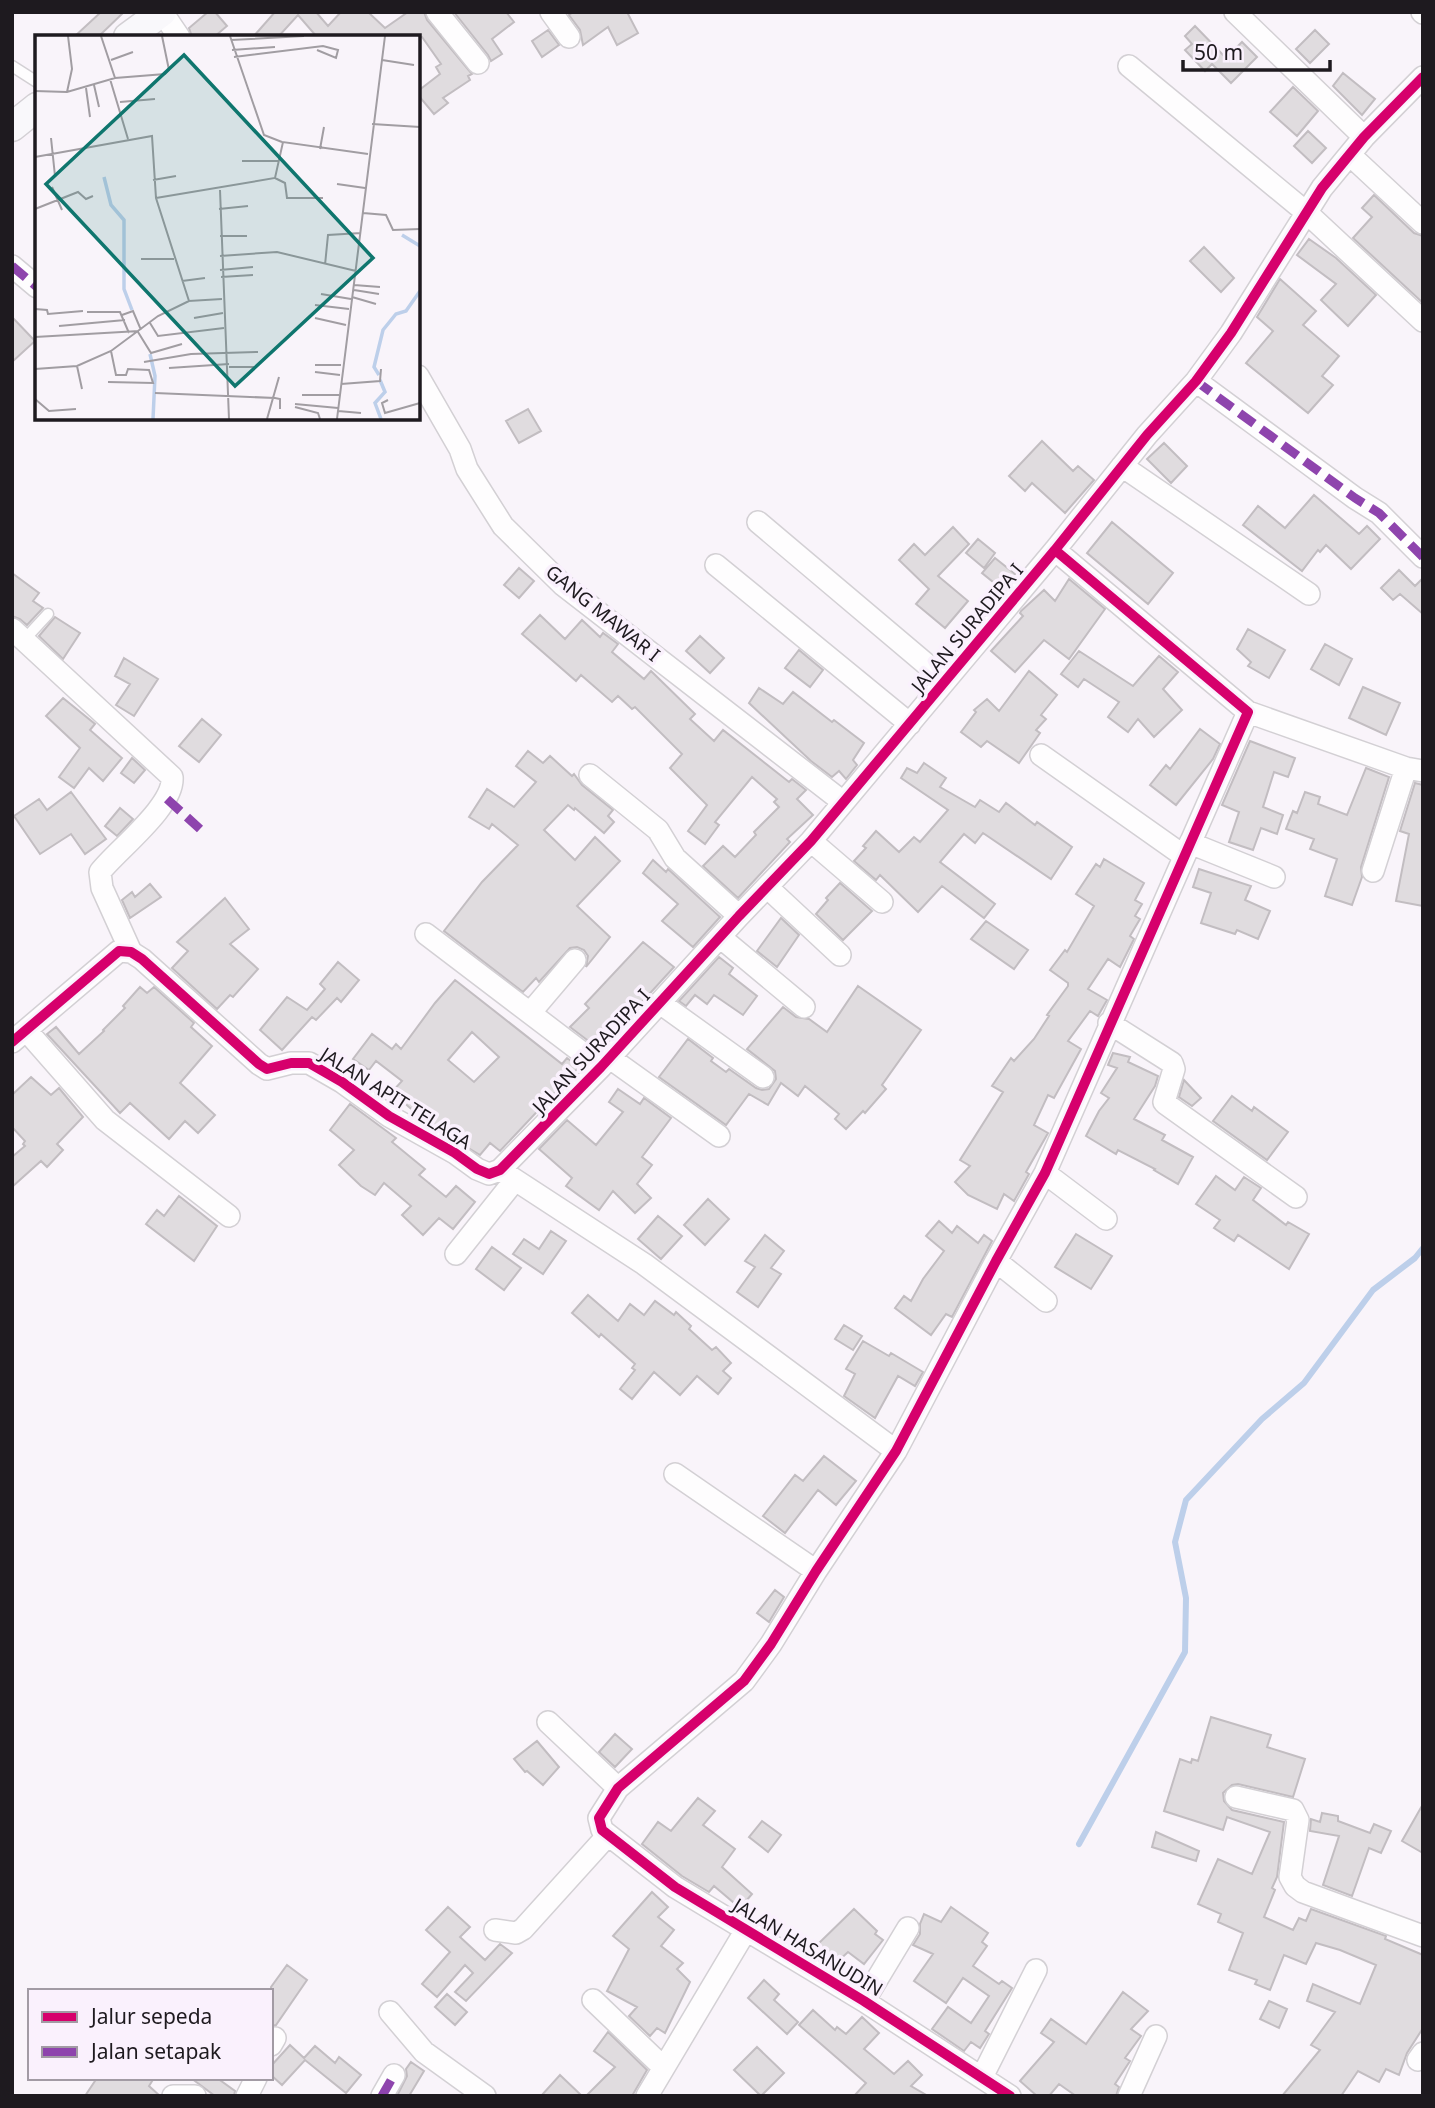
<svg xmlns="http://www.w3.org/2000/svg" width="1435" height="2108" viewBox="0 0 1435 2108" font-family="'Noto Sans',sans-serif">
	<rect width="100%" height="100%" fill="#f9f4fa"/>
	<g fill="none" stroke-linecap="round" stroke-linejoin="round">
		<path stroke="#bdcfea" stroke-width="6" d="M1079 1844 1185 1652 1186 1598 1175 1542 1186 1500 1262 1419 1304 1383 1373 1290 1415 1258 1423 1248"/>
	</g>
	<path fill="#e0dcdf" stroke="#c2bdc1" stroke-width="2" fill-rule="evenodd" d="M101 12H124L98 37H74Z
		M208 12H215L227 26 214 37H192L189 28Z
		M275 12H316L328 26 341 12H368L385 28 408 12H424L427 20 472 74 468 76 470 80 443 98 448 103 434 114 418 95V91L440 74 436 67 441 64 422 37H317L298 15 278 37H253Z
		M454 12H506L514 22 492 39 502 54 491 61 488 55Z
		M573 12H627L638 33 617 45 608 27 583 45 580 30 569 15Z
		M1195 26 1226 58 1242 42 1257 57 1231 83 1212 64 1205 71 1185 50 1192 44 1185 36Z
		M548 30 559 45 542 57 532 41Z
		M1315 30 1329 44 1310 63 1296 49Z
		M1343 73 1375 99 1362 115 1333 86Z
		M1293 87 1318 111 1297 136 1270 112Z
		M1308 131 1326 148 1312 163 1294 146Z
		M1374 195 1414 233 1423 236V303L1353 238 1372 217 1362 208Z
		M1309 239 1336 258 1376 295 1348 326 1321 300 1336 284 1297 255Z
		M1204 247 1234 278 1221 292 1190 261Z
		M1280 279 1316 311 1303 325 1339 356 1322 376 1333 385 1308 413 1246 363 1273 331 1257 317Z
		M12 317 35 341 12 362Z
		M528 409 541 431 519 443 506 421Z
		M1042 441 1073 471 1078 466 1094 480 1065 513 1032 483 1025 491 1009 476Z
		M1164 443 1187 466 1171 483 1147 459Z
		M1314 495 1359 534 1367 526 1380 539 1351 569 1326 545 1320 552 1318 550 1302 571 1243 525 1258 506 1285 528Z
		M1112 522 1173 573 1148 604 1087 553Z
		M953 527 969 544 938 576 968 601 945 628 916 604 929 589 899 560 914 544 925 555Z
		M978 539 995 553 984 568 966 553Z
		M995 558 1015 574 1003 590 982 573Z
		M519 568 534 581 519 598 504 585Z
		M1399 570 1415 586 1423 578V614L1400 594 1393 600 1381 588Z
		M12 573 39 593 33 601 43 608 27 625 20 619 12 616Z
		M1069 579 1105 609 1069 659 1044 640 1015 672 991 651 1023 616 1020 613 1021 611 1044 590 1055 601Z
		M540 615 565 639 582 620 600 637 603 633 618 644 612 652 644 679 651 671 695 714 690 719 714 741 723 730 789 782 792 779 806 790 797 799 813 815 787 839 790 842 738 898 703 866 723 846 735 857 756 835 754 832 779 807 774 802 777 799 752 777 715 822 719 825 705 844 688 831 707 805 670 768 682 754 635 707 632 709 618 696 612 702 581 675 576 681 522 634Z
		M55 617 80 633 63 659 39 636Z
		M1248 629 1285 650 1269 678 1248 666 1251 662 1237 649Z
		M700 636 724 658 710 673 686 651Z
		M1325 644 1352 659 1339 685 1311 669Z
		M799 650 823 670 810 687 785 668Z
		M1079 651 1133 686 1159 656 1178 672 1163 689 1182 710 1154 737 1138 719 1128 732 1108 717 1119 702 1084 679 1078 687 1061 674Z
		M124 658 158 679 134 716 116 705 130 684 115 676Z
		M1029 671 1057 695 1041 715 1046 719 1036 730 1040 733 1019 763 987 741 981 747 961 732 976 712 974 710 987 699 999 711Z
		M1363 687 1400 703 1386 735 1349 718Z
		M759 688 783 704 793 692 832 722 834 720 864 743 853 760 857 765 846 779 839 771 832 777 811 761 749 703Z
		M63 698 95 724 90 730 122 758 103 781 89 768 74 788 59 777 80 748 46 716Z
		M202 719 221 735 199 762 179 746Z
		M1200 729 1220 744 1213 759 1176 805 1150 785 1166 765 1170 769Z
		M1250 741 1295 758 1288 777 1274 772 1263 807 1283 815 1277 834 1261 828 1253 850 1229 842 1239 812 1222 805Z
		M528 751 543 763 550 756 572 776 574 774 582 785 613 810 608 816 614 822 604 833 575 808 574 810 568 805 544 830 575 860 595 837 620 861 577 906 610 937 586 967 588 956 584 950 577 947 570 948 539 982 536 978 523 992 444 931 482 882 518 845 492 824 489 829 469 817 487 789 514 807 536 782 516 766Z
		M132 758 145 770 134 783 121 773Z
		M924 763 946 778 940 787 975 807 980 800 999 812 1006 803 1035 825 1037 822 1072 847 1051 879 983 833 975 843 964 834 940 862 995 904 984 918 942 886 918 912 880 875 876 880 854 861 866 848 863 846 876 831 899 852 914 837 920 842 948 810 901 778 907 768 917 773Z
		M1366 768 1389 777 1361 867 1362 877 1352 905 1325 896 1337 859 1310 849 1314 839 1286 829 1293 811 1297 813 1305 792 1320 797 1318 804 1347 815Z
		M1415 783 1423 785V906L1396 901 1409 834 1400 831Z
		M71 792 106 839 85 854 71 834 40 854 14 816 39 799 47 810Z
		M120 808 133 819 117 836 105 826Z
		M1104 859 1144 883 1135 900 1142 904 1135 916 1140 919 1130 936 1134 939 1120 967 1108 959 1088 989 1107 1000 1098 1016 1090 1011 1068 1041 1081 1049 1054 1098 1048 1095 1034 1125 1048 1133 1026 1172 1029 1174 1014 1201 1004 1194 997 1209 968 1195 955 1182 970 1166 960 1160 1003 1092 992 1086 1011 1058 1014 1061 1034 1039 1049 1016 1047 1015 1068 986V983L1050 970 1065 950 1067 952 1094 906 1076 894 1096 864 1100 867Z
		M653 860 666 872 668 869 720 917 693 947 662 921 678 904 643 873Z
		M1199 869 1251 886 1245 900 1270 911 1258 939 1237 930 1235 934 1201 923 1211 893 1193 887Z
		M840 883 872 911 843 940 816 914 828 900 826 898Z
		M150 884 161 897 130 918 122 900 132 892 135 897Z
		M225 898 249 929 230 944 258 969 233 997 230 995 217 1009 172 968 188 951 177 942Z
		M781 918 799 935 777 967 757 951Z
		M986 921 1028 950 1014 969 971 939Z
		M643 942 674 967 599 1049 570 1027 589 1008 585 1004Z
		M719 957 733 968 729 974 757 996 743 1015 714 995 707 1004 695 995 686 1006 679 1001Z
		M338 962 359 980 341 1002 337 998 316 1020 312 1017 282 1050 260 1030 287 997 307 1010 325 989 320 984Z
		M455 980 562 1064 567 1058 579 1067 500 1151 490 1143 480 1155 427 1123 392 1092 402 1081 376 1061 369 1070 353 1059 372 1034 392 1049 396 1044 401 1049 435 1003ZM472 1032 499 1057 474 1082 448 1060Z
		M858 986 921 1030 882 1085 886 1089 865 1113 863 1111 846 1129 835 1119 839 1114 805 1086 798 1096 781 1083 768 1105 749 1094 726 1125 659 1077 688 1039 713 1058 711 1061 726 1072 729 1069 756 1088 762 1090 769 1089 776 1079 775 1071 747 1049 783 1007 796 1017 809 1019 827 1032Z
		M140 987 147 993 154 987 194 1023 191 1027 212 1046 180 1083 215 1115 198 1133 185 1121 169 1139 130 1103 120 1113 47 1034 56 1027 79 1054 104 1031 103 1030 125 1008 123 1006Z
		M1113 1053 1130 1057 1128 1062 1158 1076 1155 1086 1134 1119 1165 1135 1162 1140 1193 1157 1178 1184 1154 1170 1155 1169 1118 1150 1116 1154 1086 1136 1099 1111 1109 1098 1101 1093 1117 1068 1108 1065Z
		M31 1077 51 1095 59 1088 83 1117 57 1144 63 1150 47 1167 41 1161 12 1187V1157L25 1146 23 1144 25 1141 12 1127V1095Z
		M1184 1080 1201 1098 1192 1106 1179 1097Z
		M618 1089 640 1104 644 1098 671 1118 642 1157 652 1165 637 1184 651 1198 635 1213 613 1191 599 1210 566 1186 572 1178 539 1149 567 1120 596 1145 623 1112 609 1102Z
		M1232 1096 1252 1111 1254 1107 1288 1132 1267 1160 1213 1121Z
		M350 1104 396 1138 392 1142 425 1169 419 1175 446 1197 456 1186 475 1202 453 1229 439 1218 423 1235 402 1215 411 1206 384 1183 375 1195 361 1186 339 1165 354 1150 330 1130Z
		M1216 1176 1235 1190 1244 1177 1261 1188 1253 1200 1286 1225 1288 1222 1309 1234 1289 1269 1238 1235 1234 1241 1214 1228 1220 1220 1196 1204Z
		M179 1196 217 1226 194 1261 146 1224 157 1210 164 1216Z
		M708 1199 729 1219 705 1245 684 1225Z
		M658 1216 682 1236 661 1259 638 1239Z
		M939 1221 952 1233 957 1226 978 1243 984 1235 992 1241 952 1317 946 1314 931 1335 895 1308 904 1296 911 1301 923 1279 944 1251 926 1236Z
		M551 1231 566 1241 543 1274 513 1254 524 1239 539 1249Z
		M1076 1234 1112 1256 1091 1289 1055 1267Z
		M765 1235 784 1251 771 1268 781 1274 758 1307 737 1292 755 1267 745 1261Z
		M492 1247 521 1268 504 1290 476 1269Z
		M588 1295 618 1321 630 1304 644 1315 655 1301 674 1315 676 1312 691 1326 689 1329 712 1350 716 1347 731 1363 723 1371 731 1378 718 1394 697 1376 680 1395 654 1372 632 1399 620 1389 635 1370 632 1368 635 1364 601 1334 599 1337 572 1313Z
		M844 1325 862 1336 853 1350 835 1339Z
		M863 1341 889 1356 891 1353 923 1372 915 1386 898 1376 875 1418 844 1396 855 1374 846 1369Z
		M824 1456 856 1481 836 1505 818 1490 785 1533 763 1516 795 1475 803 1481Z
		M775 1590 784 1597 769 1622 757 1613Z
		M1211 1717 1271 1735 1267 1747 1305 1759 1293 1797 1238 1784 1232 1785 1223 1793 1224 1801 1232 1810 1284 1822 1277 1877 1272 1888 1275 1890 1264 1917 1293 1930 1299 1918 1306 1921 1311 1909 1386 1936 1385 1939 1423 1955V2028L1407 2053 1399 2075 1386 2069 1379 2082 1358 2071 1341 2096H1282L1320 2050 1311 2045 1335 2012 1307 2001 1313 1984 1360 2004 1376 1965 1340 1950 1316 1943 1306 1964 1284 1955 1270 1990 1255 1984 1257 1980 1229 1970 1243 1933 1218 1922 1221 1914 1198 1904 1218 1859 1252 1874 1270 1832 1227 1817 1223 1830 1164 1811 1180 1759 1191 1763 1192 1759 1198 1761Z
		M615 1734 632 1749 615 1767 599 1752Z
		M537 1741 559 1767 543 1785 527 1771 525 1772 514 1759Z
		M698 1798 715 1811 703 1825 735 1849 722 1867 752 1894 740 1908 714 1886 709 1892 682 1876 642 1844 658 1822 671 1831Z
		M1423 1804V1853L1402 1841Z
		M1322 1813 1338 1816V1821L1370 1833 1374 1824 1391 1831 1381 1853 1369 1848 1352 1896 1323 1885 1339 1836 1310 1831 1311 1819 1320 1822Z
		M762 1821 781 1835 768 1852 749 1837Z
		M1156 1832 1199 1851 1196 1861 1152 1847Z
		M652 1892 668 1907 658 1917 674 1930 661 1946 683 1963 677 1969 690 1982 665 2033 657 2028 650 2036 629 2016 637 2007 607 1991 629 1949 613 1936Z
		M448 1907 470 1927 460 1937 485 1960 500 1944 512 1953 466 2001 455 1992 473 1973 465 1965 437 1997 422 1984 450 1952 426 1930Z
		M951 1907 988 1933 982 1942 987 1946 973 1966 999 1984 1002 1981 1012 1988 985 2031 989 2034 980 2048 971 2042 964 2051 932 2029 948 2007 971 2023 989 1996 963 1978 946 2003 914 1981 933 1954 913 1945 920 1934V1924L924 1914 941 1922Z
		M854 1909 877 1931 875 1934 883 1940 864 1964 848 1952 836 1963 818 1944Z
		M287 1965 307 1980 276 2025 271 2026V1987Z
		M764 1980 779 1994 774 2000 798 2022 787 2034 748 1998Z
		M1123 1992 1148 2011 1131 2029 1141 2036 1125 2058 1130 2061 1115 2084 1119 2087 1116 2096H1076L1059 2084 1049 2096H1037L1020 2081 1054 2042 1041 2033 1051 2019 1086 2044Z
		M447 1994 467 2012 455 2025 435 2007Z
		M1269 2001 1287 2009 1279 2028 1260 2019Z
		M813 2010 835 2030 837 2027 846 2034 862 2017 879 2033 864 2049 894 2074 908 2061 922 2075 911 2086 928 2096H854L866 2083 799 2025Z
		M608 2032 647 2070 632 2096H586L615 2067 594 2051Z
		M290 2045 304 2058 315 2046 335 2063 339 2057 361 2075 346 2093 305 2060 282 2085 271 2075V2066Z
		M757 2047 784 2073 761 2096 734 2070Z
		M411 2062 424 2071 409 2096H400L398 2094 407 2076 406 2069Z
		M560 2075 582 2096H541Z
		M97 2078H154L149 2086 160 2096H85Z
		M191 2078H217L235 2091 234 2096H215Z"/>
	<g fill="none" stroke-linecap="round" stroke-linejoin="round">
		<g stroke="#d3d0d4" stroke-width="13">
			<path id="service" d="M12 66 37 82
				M24 640 48 614"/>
		</g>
		<g stroke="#d3d0d4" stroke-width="24">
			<path id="minor" d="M162 12 179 37
				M437 12 478 63
				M551 12 569 37
				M1235 12 1364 137
				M1422 12 1423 13
				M1129 66 1307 213 1423 321
				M1350 155 1423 223
				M12 266 37 287
				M418 376 460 449 467 469 503 526 563 585 843 802
				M1196 381 1355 498 1379 513 1423 557
				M1122 466 1309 594
				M758 522 945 680
				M716 565 910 724
				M12 629 172 777C175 806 117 850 100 872L102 888 131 952
				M1248 712 1406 768 1423 771
				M1041 755 1184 856
				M590 775 658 830 675 858 739 916
				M811 841 882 902
				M1190 843 1274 877
				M1373 871 1406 768
				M767 887 840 955
				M426 934 601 1067
				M720 937 804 1007
				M660 1003 763 1077
				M530 1013 575 960
				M1109 1023 1172 1063 1174 1069 1164 1102 1166 1104 1296 1197
				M26 1030 105 1120 229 1216
				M12 1042 119 951 131 952 142 959 259 1064 267 1069 291 1063H309L342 1082 389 1116 455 1153 477 1169 489 1174 500 1170 601 1067 739 916 811 841 1055 550 1147 435 1196 381 1231 333 1322 188 1364 137 1423 77
				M610 1058 719 1136
				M500 1170 644 1264 896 1451
				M1045 1173 1106 1219
				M456 1254 515 1180
				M996 1261 1046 1301
				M675 1474 816 1571
				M548 1722 618 1788
				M1236 1797 1293 1810 1298 1820 1290 1877 1295 1886 1303 1892 1423 1936
				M495 1930 516 1933 523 1929 608 1835
				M593 2000 663 2067
				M864 2001 908 1928
				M390 2012 424 2052 485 2096
				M271 2045 275 2038
				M1418 2060 1423 2053
				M982 2077 1036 1970
				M173 2096H195
				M247 2096 256 2078
				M382 2096 394 2075
				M647 2096 746 1930
				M1010 2096 864 2001 675 1887 602 1830 599 1818 618 1788 744 1681 771 1644 816 1571 896 1451 996 1261 1045 1173 1248 712 1055 550
				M1129 2096 1156 2036"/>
		</g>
		<g stroke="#d3d0d4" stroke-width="31">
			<path id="secondary" d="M128 37 162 12
				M12 127 37 107"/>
		</g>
		<use href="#service" stroke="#fefdfe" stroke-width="10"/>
		<use href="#minor" stroke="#fefdfe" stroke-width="21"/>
		<use href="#secondary" stroke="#f9f8fb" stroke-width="28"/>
		<path stroke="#8e44ad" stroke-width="9" stroke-dasharray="18 9" stroke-linecap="butt" d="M12 266 37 287
			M1196 381 1355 498 1379 513 1423 557
			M167 799 200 829
			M382 2096 394 2075"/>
		<g stroke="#faf1fd" stroke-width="15">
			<path id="cycleway" d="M12 1042 119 951 131 952 142 959 259 1064 267 1069 291 1063H309L342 1082 389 1116 455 1153 477 1169 489 1174 500 1170 601 1067 739 916 811 841 1055 550 1147 435 1196 381 1231 333 1322 188 1364 137 1423 77
				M1010 2096 864 2001 675 1887 602 1830 599 1818 618 1788 744 1681 771 1644 816 1571 896 1451 996 1261 1045 1173 1248 712 1055 550"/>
		</g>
		<use href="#cycleway" stroke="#d6006c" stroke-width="10"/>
	</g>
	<g text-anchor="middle" stroke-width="7" stroke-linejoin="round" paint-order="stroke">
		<g font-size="19" fill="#1e1a1f" stroke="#faf1fd">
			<text transform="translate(603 613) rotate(39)" y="7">GANG MAWAR I</text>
			<text transform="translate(967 628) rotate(-50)" y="7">JALAN SURADIPA I</text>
			<text transform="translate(591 1051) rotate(-47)" y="7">JALAN SURADIPA I</text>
			<text transform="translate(396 1098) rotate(32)" y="7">JALAN APIT TELAGA</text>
			<text transform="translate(808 1947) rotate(31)" y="7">JALAN HASANUDIN</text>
		</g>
	</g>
	<g transform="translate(35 35)">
		<rect width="385" height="385" fill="#f9f4fa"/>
		<path fill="none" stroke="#bdcfea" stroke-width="3.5" d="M69 142 76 170 89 185V254L97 275M367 200 385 211M115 319 120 341 118 384M344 340 339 332 348 295 361 279 371 276 385 256M345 345 350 357 340 368 346 384"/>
		<path fill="none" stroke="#a19da2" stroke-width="2" d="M66 1 80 43M195 1 229 100 247 107M196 5 269 1M197 15 240 12M199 22 288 11 303 15 301 23 282 15M76 25 98 17M347 25 379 30M75 44 93 104M59 50 64 72M51 53 55 82M0 56 32 57 80 43 130 39 134 35 127 1M32 57 37 34 33 1M85 67 120 64M337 89 385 92M16 103 20 141M285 114 289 92M0 122 117 101 121 163 154 266 187 264M207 126H243M240 143 250 148 252 163H288M118 145 141 141M302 149 330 153M17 152 27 175M185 155 194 384M121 163 240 143 248 107 333 119M0 174 43 157 51 164 58 161M184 174 213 171M328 178 351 180 358 195 385 194M185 201H212M185 221 242 217 321 236M106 224H139M290 230 293 200 326 198M185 235 218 232M186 242 218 240M147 246 170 243M319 250 345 252M319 255 344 259M286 259 316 264M317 262 341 269M280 270 314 274M0 274 12 275 13 279 48 276M52 277H85L94 298M87 280 98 276 106 295M159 283 188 278M280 283 311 290M115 288 123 301 189 293M24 291 90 285M103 297 116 318 147 309M0 302 104 296M109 327 156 319 223 317M280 330H306M42 331 47 354M194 332H221M134 333 194 329M0 334 42 331 76 316 123 281 154 266M280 337 305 340M73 347 118 348 114 335 93 334 91 340H81L76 316M306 349 345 346 346 334M120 358 240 363 245 364V374M267 360H304M0 364 14 376 41 374M353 365 347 368 350 378 385 368M260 369 303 373M260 372 283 378 285 384M303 376 326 378M232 384 244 342M302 384 350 1"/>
		<path fill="#0f766e" fill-opacity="0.15" stroke="#0f766e" stroke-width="3.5" d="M149 20 338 223 200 351 11 149Z"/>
		<rect width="385" height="385" fill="none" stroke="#1e1a1f" stroke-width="3.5"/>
	</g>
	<rect width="1435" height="2108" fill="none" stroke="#1e1a1f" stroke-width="28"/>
	<rect x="28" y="1989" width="245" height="91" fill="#faf1fd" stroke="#a29ba4" stroke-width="2"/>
	<rect x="42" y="2012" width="35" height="10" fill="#d6006c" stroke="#a29ba4" stroke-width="2"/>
	<text x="91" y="2024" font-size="21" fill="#1e1a1f">Jalur sepeda</text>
	<rect x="42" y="2047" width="35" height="10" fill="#8e44ad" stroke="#a29ba4" stroke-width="2"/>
	<text x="91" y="2059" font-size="21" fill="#1e1a1f">Jalan setapak</text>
	<path d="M1183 60v10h147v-10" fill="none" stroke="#1e1a1f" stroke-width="3.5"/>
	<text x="1194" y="60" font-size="21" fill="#1e1a1f" stroke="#faf1fd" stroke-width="5" paint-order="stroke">50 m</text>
</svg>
